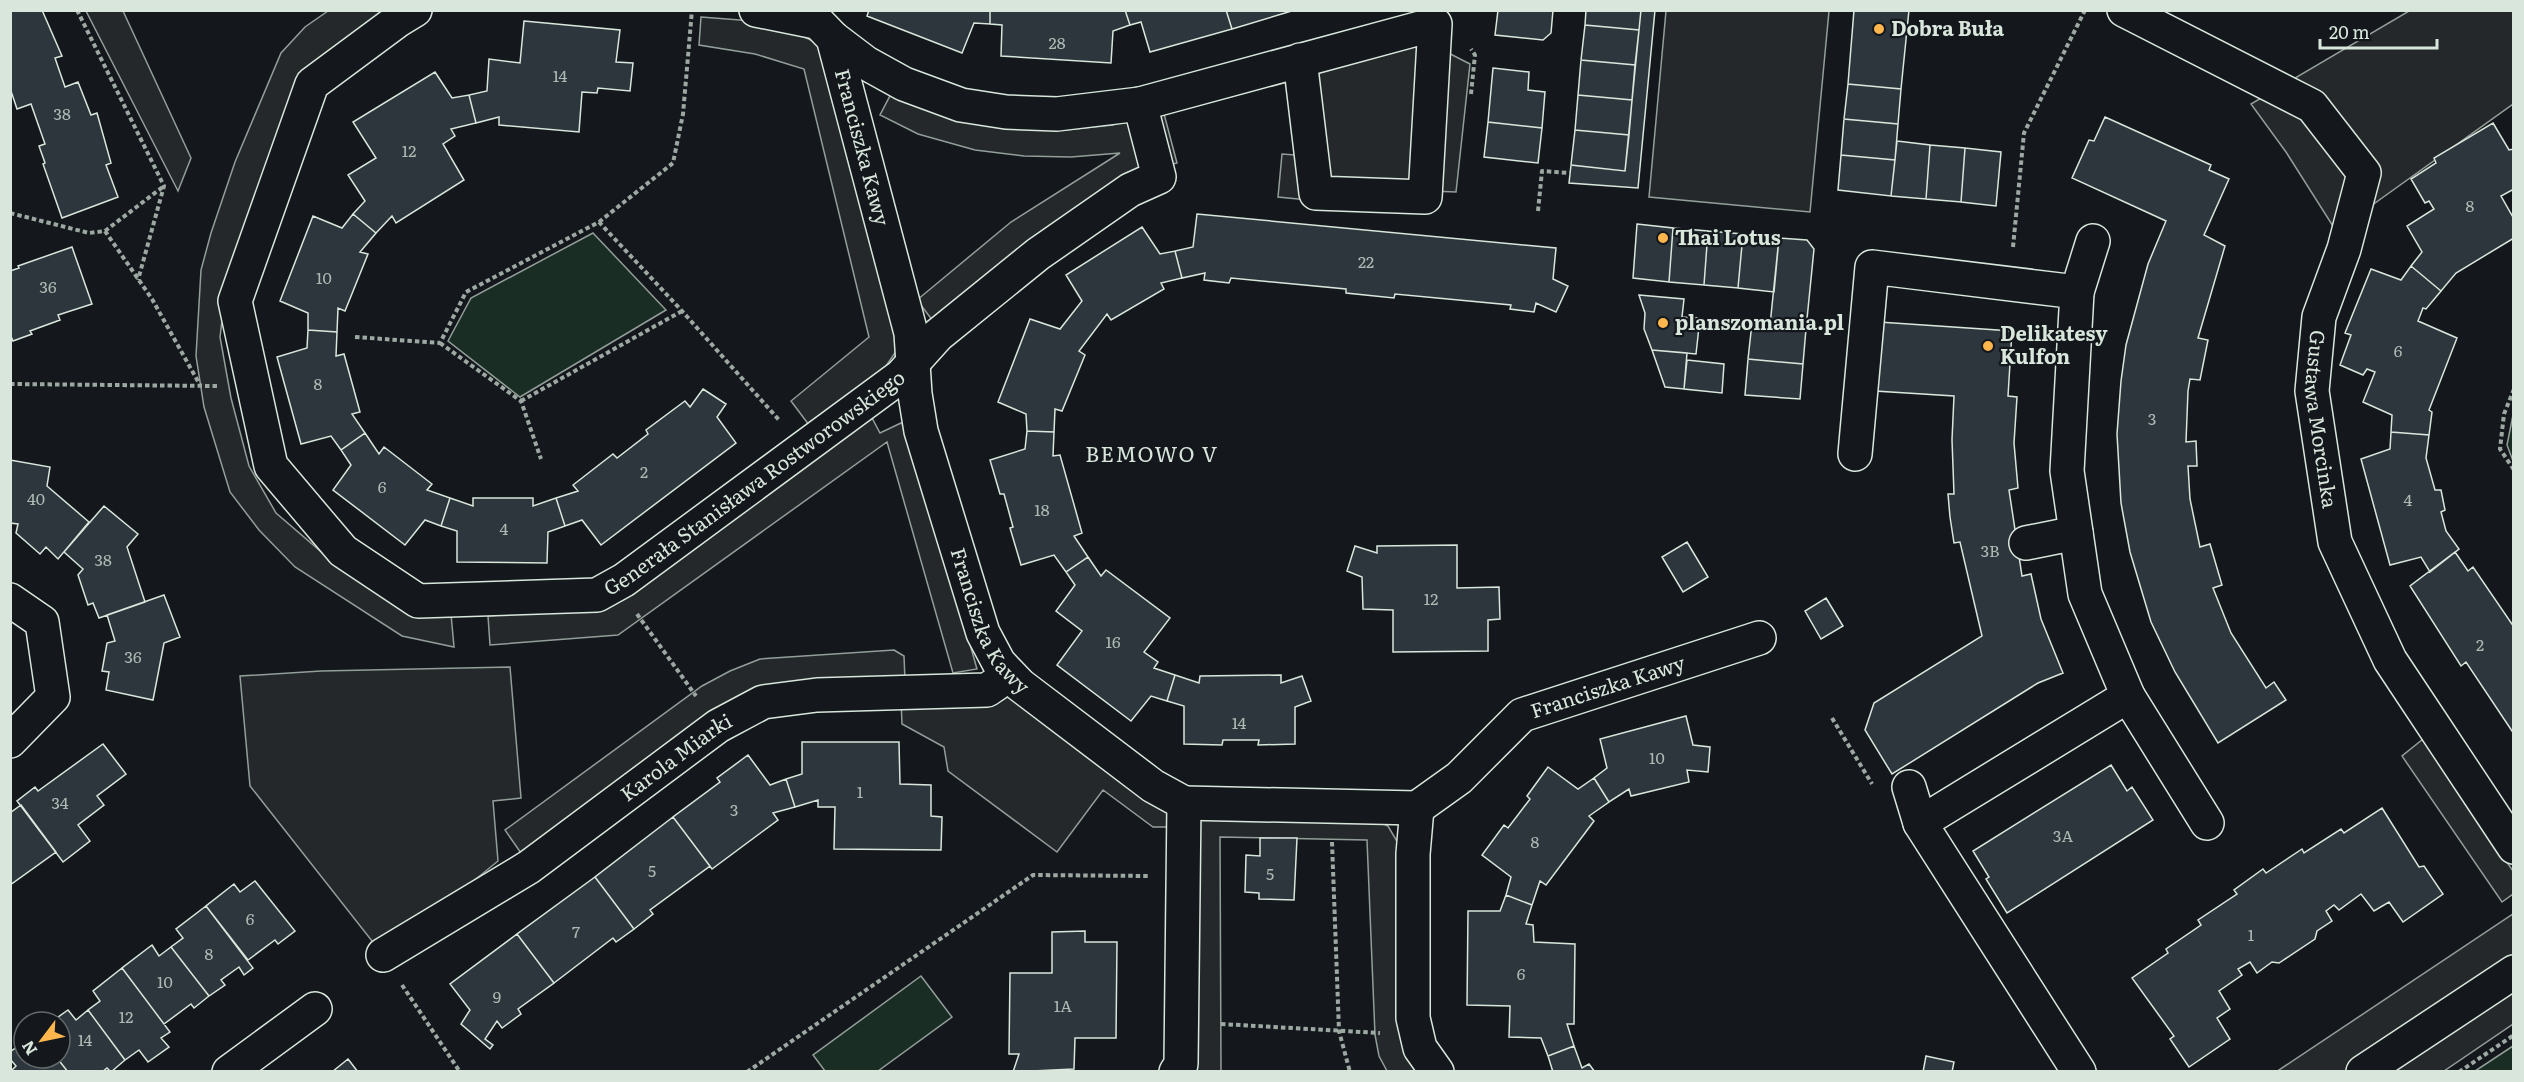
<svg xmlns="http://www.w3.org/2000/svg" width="2524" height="1082" viewBox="0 0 2524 1082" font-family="Literata,serif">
	<rect width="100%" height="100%" fill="#14181c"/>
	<path fill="#1a2d24" stroke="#939e99" stroke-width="1.5" d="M593 233 666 310 520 397 448 341 471 298Z
		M2513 415V461L2507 445Z
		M921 976 952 1017 878 1071H825L813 1055Z
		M2513 1046V1071H2475Z"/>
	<path fill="#24282b" stroke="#939e99" stroke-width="1.5" d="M86 11H123L191 158 178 191Z
		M328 11H384L309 67 228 271 220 337 231 398 249 466 276 513 339 567 451 614 454 647 402 636 295 567 259 530 230 492 204 407 196 356 201 270 211 233 235 162 281 53 305 27Z
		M1666 11H1829L1810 212 1649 197Z
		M2409 11H2513V104L2336 231 2286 152 2251 104Z
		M701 17 753 21 787 29 815 42 827 56 899 329 897 350 886 366 809 425 791 401 869 337 804 69 755 54 699 45Z
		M1423 40 1470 64 1456 192 1325 187 1308 200 1278 197 1282 154 1295 155 1292 79Z
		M892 92 1024 128 1066 130 1113 125 1163 110 1177 163 1154 169 933 321 917 300 1011 222 1120 153 1071 157 1024 156 975 150 918 134 880 115Z
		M871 416 880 433 901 423 909 430 977 669 953 673 887 442 618 635 490 645 488 616 597 607Z
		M894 650 904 656 905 681 790 683 523 856 505 830 702 686 730 671 760 659Z
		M510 667 521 798 493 801 498 861 383 955 250 786 240 676 321 671Z
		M1026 696 1168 803V827H1153L1103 790 1057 852 948 771 944 747 902 724 901 700Z
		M2423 739 2513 871V894L2502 902 2402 756Z
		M1193 809 1362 814 1388 826 1398 843 1419 1071H1387L1379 1056 1375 1035 1367 840 1220 837 1221 1071 1188 1072Z
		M2513 914V1024L2444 1071 2276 1072Z"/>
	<path fill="#2c363c" stroke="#d8e6dc" stroke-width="1.5" d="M10 10H42L62 56 55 58 65 87 78 82 91 115 97 113 111 163 106 165 118 197 62 218 43 164 45 163 39 146 45 144 31 104 17 109 10 88Z
		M869 10H990V24L974 23 962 53 867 16Z
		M990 10H1125L1130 25 1113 31 1111 63 1001 56 1002 25 990 24Z
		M1125 10H1226L1232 29 1150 52 1141 22 1130 25Z
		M1226 10H1295L1232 29Z
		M1498 10H1553L1551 33 1543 40 1495 35Z
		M1586 10H1641L1639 30 1585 25Z
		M1641 10H1655L1638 188 1569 183 1571 165 1625 171Z
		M1854 10H1909L1901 89 1848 84Z
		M524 21 620 30 616 62 633 63 630 91 598 88 597 93 582 92 579 132 499 125V117L476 123 469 95 487 91 489 59 520 63Z
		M1585 25 1639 30 1635 65 1581 60Z
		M1581 60 1635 65 1632 100 1578 95Z
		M1493 68 1529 72 1528 90 1545 92 1542 128 1488 122Z
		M435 72 452 98 469 95 476 123 451 129 455 136 443 144 464 180 396 223 392 216 376 233 353 214 365 201 348 175 376 158 353 122Z
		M1848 84 1901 89 1898 124 1844 119Z
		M1578 95 1632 100 1629 135 1575 130Z
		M2105 117 2211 165 2209 170 2229 179 2204 235 2225 246 2198 338 2208 340 2200 380 2190 379 2188 391 2186 442 2196 441 2197 466H2188L2190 499 2200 547 2210 544 2222 585 2213 588 2231 633 2266 688 2274 682 2286 700 2218 743 2175 672 2151 622 2130 552 2121 503 2117 434 2121 381 2126 345 2148 264 2166 221 2072 178 2089 140 2094 141Z
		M1844 119 1898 124 1895 160 1841 155Z
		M1488 122 1542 128 1538 163 1484 157Z
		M2493 123 2509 150 2514 149V189L2501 196 2514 219V238L2456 273 2441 291 2411 266 2422 252 2407 226 2434 209 2429 201 2425 203 2411 179 2436 163 2434 158Z
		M1575 130 1629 135 1625 171 1571 165Z
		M1897 141 1930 145 1926 199 1891 196Z
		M1930 145 1965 148 1961 202 1926 199Z
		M1965 148 2001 152 1996 206 1961 202Z
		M1841 155 1895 160 1891 196 1838 190Z
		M353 214 376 233 360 252 368 254 345 311 338 308 337 332 308 330V313L280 301 313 216 342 228Z
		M1197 214 1556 248 1553 279 1568 286 1556 312 1536 303 1534 312 1510 309 1511 305 1395 294 1394 298 1346 293V289L1231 278 1229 283 1204 280 1205 273 1182 278 1175 251 1193 247Z
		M1637 224 1673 228 1669 282 1633 278Z
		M1142 227 1160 254 1175 251 1182 278 1161 283 1164 289 1111 320 1107 314 1079 351 1085 355 1062 411 1055 409 1054 432 1027 431 1026 414 998 402 1030 319 1060 329 1082 301 1066 275Z
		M1673 228 1708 231 1704 285 1669 282Z
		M1708 231 1743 234 1738 288 1704 285Z
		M1743 234 1779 238 1774 292 1738 288Z
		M1779 238 1807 240 1814 249 1806 329 1770 325Z
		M72 247 92 304 58 315 60 320 30 331 32 334 13 341 10 334V271L19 268 18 266Z
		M2411 266 2441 291 2426 309 2423 308 2418 321 2457 338 2429 410 2432 412 2429 435 2391 432 2392 415 2363 402 2375 372 2367 369 2363 375 2340 365 2351 335 2345 333 2371 269 2401 280Z
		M1639 295 1684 299 1682 317 1700 318 1696 354 1652 350 1644 329 1645 313Z
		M1879 322 2012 331 2008 396 2017 397 2014 443 2018 488 2009 490 2022 576 2031 574 2041 619 2063 673 2038 683 1892 774 1865 730 1874 703 1982 636 1960 542 1954 543 1950 517 1948 494H1954L1952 440 1954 396 1875 391Z
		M1752 323 1806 329 1803 364 1748 359Z
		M308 330 337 332 336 356 344 354 360 412 352 414 365 433 341 450 331 436 301 444 277 357 307 348Z
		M1652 350 1687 353 1684 389 1665 387Z
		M1748 359 1803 364 1800 399 1745 395Z
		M1687 360 1724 364 1722 393 1684 389Z
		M703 389 726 404 717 417 736 443 601 545 582 520 565 526 556 498 578 491 573 485 613 454 617 458 648 434 646 430 685 401 690 407Z
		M1027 431 1054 432 1053 456 1060 455 1082 533 1074 536 1088 557 1066 572 1054 555 1021 565 1010 528 1013 527 1004 494H1000L990 460 1025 449Z
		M2391 432 2429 435 2426 458 2435 490H2441L2445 510 2441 512 2446 531 2459 549 2430 572 2421 557 2390 565 2361 459 2390 449Z
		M365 433 379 454 384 447 432 484 427 490 450 498 441 526 425 520 405 545 333 490 351 465 341 450Z
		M10 460 50 467 47 486 89 522 58 559 46 547 40 554 16 533 18 524 10 523Z
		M450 498 473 506V498H533V506L556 498 565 526 548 532 547 563 457 562V531L441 526Z
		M104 506 138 534 127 547 145 602 99 618 93 603 88 605 78 575 83 569 64 552Z
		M1687 542 1708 577 1683 592 1662 557Z
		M1457 545V588L1499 587 1500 619 1488 620V651L1393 652V610L1363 609 1362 577 1347 571 1355 546 1377 553V546Z
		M2455 552 2468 571 2473 567 2514 627V734L2466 662 2461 666 2410 586Z
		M1088 557 1101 576 1106 570 1170 618 1144 652 1158 662 1154 668 1175 675 1167 701 1151 696 1131 721 1057 665 1082 631 1056 611 1075 585 1066 572Z
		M164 595 180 637 164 643 153 700 106 690 109 672 102 671 107 643 115 641 107 615Z
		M1826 598 1843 626 1821 639 1805 611Z
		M1175 675 1199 683 1200 676 1281 675V683L1302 676 1311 701 1295 707V744L1258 745 1259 740H1223L1222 745 1184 744V706L1167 701Z
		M1686 716 1693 745 1710 747 1708 772 1687 770 1689 782 1631 796 1629 789 1609 802 1594 778 1607 768 1600 739Z
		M802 742H899L900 784 931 785V816L942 817 941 850 834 849 835 807H818V800L795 807 786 779 802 774Z
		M103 744 126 774 97 796 104 805 78 825 90 841 63 862 17 801 35 787 38 791Z
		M748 755 770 785 786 779 795 807 773 813 778 820 712 869 673 817 720 782 717 778Z
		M2111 765 2127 791 2132 787 2153 820 2007 913 1986 879 1989 877 1973 851Z
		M1548 767 1578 789 1594 778 1609 802 1589 816 1594 821 1546 885 1540 881 1532 905 1506 895 1511 877 1482 855 1504 825 1508 828 1530 799 1527 796Z
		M21 805 56 852 10 885V813Z
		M2382 808 2419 867 2424 866 2443 894 2403 922 2389 902 2374 911 2361 894 2339 910 2334 905 2326 911 2332 921 2317 931 2315 939 2279 963 2272 962 2257 973 2250 962 2238 969 2242 975 2219 991 2230 1009 2217 1018 2230 1039 2189 1067 2170 1039 2174 1036 2132 978 2168 953 2166 949 2201 925 2198 920 2237 894 2234 890 2263 869 2266 873 2302 849 2304 853 2341 829 2344 833Z
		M673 817 710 866 650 910 653 914 634 929 595 877Z
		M1260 838H1297L1294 900 1259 899V893L1245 892 1246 855 1260 856Z
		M595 877 634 929 616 942 613 938 554 983 517 934Z
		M255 881 295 931 278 944 275 940 248 960 206 906 234 884 240 892Z
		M1506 895 1532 905 1526 924 1533 925 1534 942 1575 944 1574 1024H1567L1574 1046 1548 1056 1541 1038 1509 1037 1510 1006 1467 1005 1468 911H1500Z
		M206 906 253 968 244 975 239 967 221 980 225 985 209 996 171 947 183 938 176 929Z
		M1085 931V942H1117L1116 1038H1075L1074 1069 1013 1072 1019 1054H1009L1010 973H1052V932Z
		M517 934 554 983 518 1009 521 1014 502 1028 497 1021 485 1039 493 1045 490 1049 461 1024 470 1010 450 984Z
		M152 945 159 956 171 947 209 996 194 1008 191 1004 164 1024 122 968Z
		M122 968 170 1032 161 1038 169 1047 148 1062 139 1050 125 1060 88 1010 100 1001 93 991Z
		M68 1010 76 1020 88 1010 125 1060 111 1072 107 1068 102 1072H68L57 1058H60V1022H51Z
		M24 1042V1058H57L68 1072H10L16 1066 10 1059V1052Z
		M1574 1046 1582 1068 1589 1064 1595 1072H1553L1548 1056Z
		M1926 1056 1954 1062 1952 1072H1923Z
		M348 1059 358 1072H332Z"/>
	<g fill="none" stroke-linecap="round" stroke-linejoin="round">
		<g stroke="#d8e6dc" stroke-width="36">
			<g id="minor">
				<path id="s1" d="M415 10 397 21 312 84 235 301 271 466 343 551 418 601 597 595 624 580 901 376 938 335 1038 254 1130 190 1159 177 1140 104"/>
				<path d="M756 10 816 22"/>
				<path id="s2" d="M806 10 833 38 911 333 915 394 921 431 983 633 999 663 1020 685 1153 786 1184 803 1181 1064 1176 1072"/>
				<path id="s3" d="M2124 10 2312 106 2364 173 2344 249 2319 317 2312 391 2335 542 2390 660 2514 847"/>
				<path d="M833 38 866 63 904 84 961 105 1006 112 1057 114 1140 104 1435 24 1425 197 1316 193 1300 60"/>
				<path d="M2077 292 2093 241"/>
				<path d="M1855 454 1872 267 2077 292 2067 471 2085 594 2128 696 1920 823"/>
				<path d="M2026 543 2076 533"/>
				<path d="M10 600 42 622 53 697 10 741"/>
				<path d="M2128 696 2207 823"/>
				<path d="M1909 787 1920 823 2079 1072"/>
				<path id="s4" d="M1184 803 1417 808 1459 778 1522 715 1759 638"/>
				<path d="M1417 808 1413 854V1018L1420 1048 1437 1072"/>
				<path id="s5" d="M383 955 529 867 718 726 763 702 817 695 987 690 1009 675"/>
				<path d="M229 1072 315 1009"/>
				<path d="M2363 1072 2514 972"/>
			</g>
		</g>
		<path stroke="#9da8a2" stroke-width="4" stroke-dasharray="4.5 3" stroke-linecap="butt" d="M77 10 164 186 138 280
			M1471 94 1475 55 1471 49
			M1538 211 1542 171 1570 173
			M10 213 89 233 105 231 152 299 200 385
			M599 222 673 163 683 114 692 10
			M105 231 164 186
			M2013 247 2024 133 2085 10
			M355 337 440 343 466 292 599 222 682 311 779 420
			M440 343 521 401 541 459
			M10 384 217 386
			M2514 389 2504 414 2500 449 2514 470
			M521 401 682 311
			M637 614 696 696
			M1832 718 1872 784
			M1332 842 1339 1031 1350 1072
			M402 985 460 1072
			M1221 1024 1380 1033
			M747 1072 1033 875 1148 876
			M2459 1072 2514 1035"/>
		<use href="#minor" stroke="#14181c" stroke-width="33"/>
	</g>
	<g fill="#ffb74d" stroke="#14181c" stroke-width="2">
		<circle cx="1879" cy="29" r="6"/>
		<circle cx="1663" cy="238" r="6"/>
		<circle cx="1663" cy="323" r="6"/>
		<circle cx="1988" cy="346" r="6"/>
	</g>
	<g text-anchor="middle" stroke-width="4.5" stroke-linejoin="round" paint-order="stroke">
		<g font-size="16" fill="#adbab4">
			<text x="1057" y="49">28</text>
			<text x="560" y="82">14</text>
			<text x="62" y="120">38</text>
			<text x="409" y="157">12</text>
			<text x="2470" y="212">8</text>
			<text x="1366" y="268">22</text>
			<text x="324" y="284">10</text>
			<text x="48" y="293">36</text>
			<text x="2398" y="357">6</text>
			<text x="318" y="390">8</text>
			<text x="2152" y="425">3</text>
			<text x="644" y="478">2</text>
			<text x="382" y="493">6</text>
			<text x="36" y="505">40</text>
			<text x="2408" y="506">4</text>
			<text x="1042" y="516">18</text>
			<text x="504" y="535">4</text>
			<text x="1990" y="557">3B</text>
			<text x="103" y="566">38</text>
			<text x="1431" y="605">12</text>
			<text x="1113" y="648">16</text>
			<text x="2480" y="651">2</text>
			<text x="133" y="663">36</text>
			<text x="1239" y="729">14</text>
			<text x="1657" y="764">10</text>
			<text x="860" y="798">1</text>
			<text x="60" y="809">34</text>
			<text x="734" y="816">3</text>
			<text x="2063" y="842">3A</text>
			<text x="1535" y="848">8</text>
			<text x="652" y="877">5</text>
			<text x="1270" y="880">5</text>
			<text x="250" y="925">6</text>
			<text x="576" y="938">7</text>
			<text x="2251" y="941">1</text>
			<text x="209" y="960">8</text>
			<text x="1521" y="980">6</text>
			<text x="165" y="988">10</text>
			<text x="497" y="1003">9</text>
			<text x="1063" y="1012">1A</text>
			<text x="126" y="1023">12</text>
			<text x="85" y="1046">14</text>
		</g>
		<g font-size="20" font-weight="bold" fill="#d8e6dc" stroke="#14181c" text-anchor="start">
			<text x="1891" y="36">Dobra Buła</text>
			<text x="1675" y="245">Thai Lotus</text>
			<text x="1675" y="330">planszomania.pl</text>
			<text x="2000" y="341">Delikatesy<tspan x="2000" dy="23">Kulfon</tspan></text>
		</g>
		<g font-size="20" fill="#d8e6dc" stroke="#14181c">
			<text dy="7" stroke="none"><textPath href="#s2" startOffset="152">Franciszka Kawy</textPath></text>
			<text dy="7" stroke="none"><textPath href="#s3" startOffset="550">Gustawa Morcinka</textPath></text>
			<text dy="7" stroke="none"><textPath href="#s1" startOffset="1100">Generała Stanisława Rostworowskiego</textPath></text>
			<text dy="7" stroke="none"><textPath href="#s2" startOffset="646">Franciszka Kawy</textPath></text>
			<text dy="7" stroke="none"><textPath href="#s4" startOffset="464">Franciszka Kawy</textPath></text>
			<text dy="7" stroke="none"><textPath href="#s5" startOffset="354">Karola Miarki</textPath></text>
		</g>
		<g font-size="21" letter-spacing="1.5" fill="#d8e6dc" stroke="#14181c">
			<text x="1152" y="462">BEMOWO V</text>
		</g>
	</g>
	<rect width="2524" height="1082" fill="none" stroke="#d8e6dc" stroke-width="24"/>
	<g transform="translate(42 1040) rotate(238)"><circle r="28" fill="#14181c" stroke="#626a69" stroke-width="1.5"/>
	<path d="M0-4.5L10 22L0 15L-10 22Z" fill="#ffb74d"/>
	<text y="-9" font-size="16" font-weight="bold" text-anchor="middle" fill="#d8e6dc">N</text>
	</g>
	<path d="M2320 39v9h117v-9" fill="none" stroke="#d8e6dc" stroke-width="3"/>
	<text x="2329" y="39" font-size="18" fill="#d8e6dc" stroke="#14181c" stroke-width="4.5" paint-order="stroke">20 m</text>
</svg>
